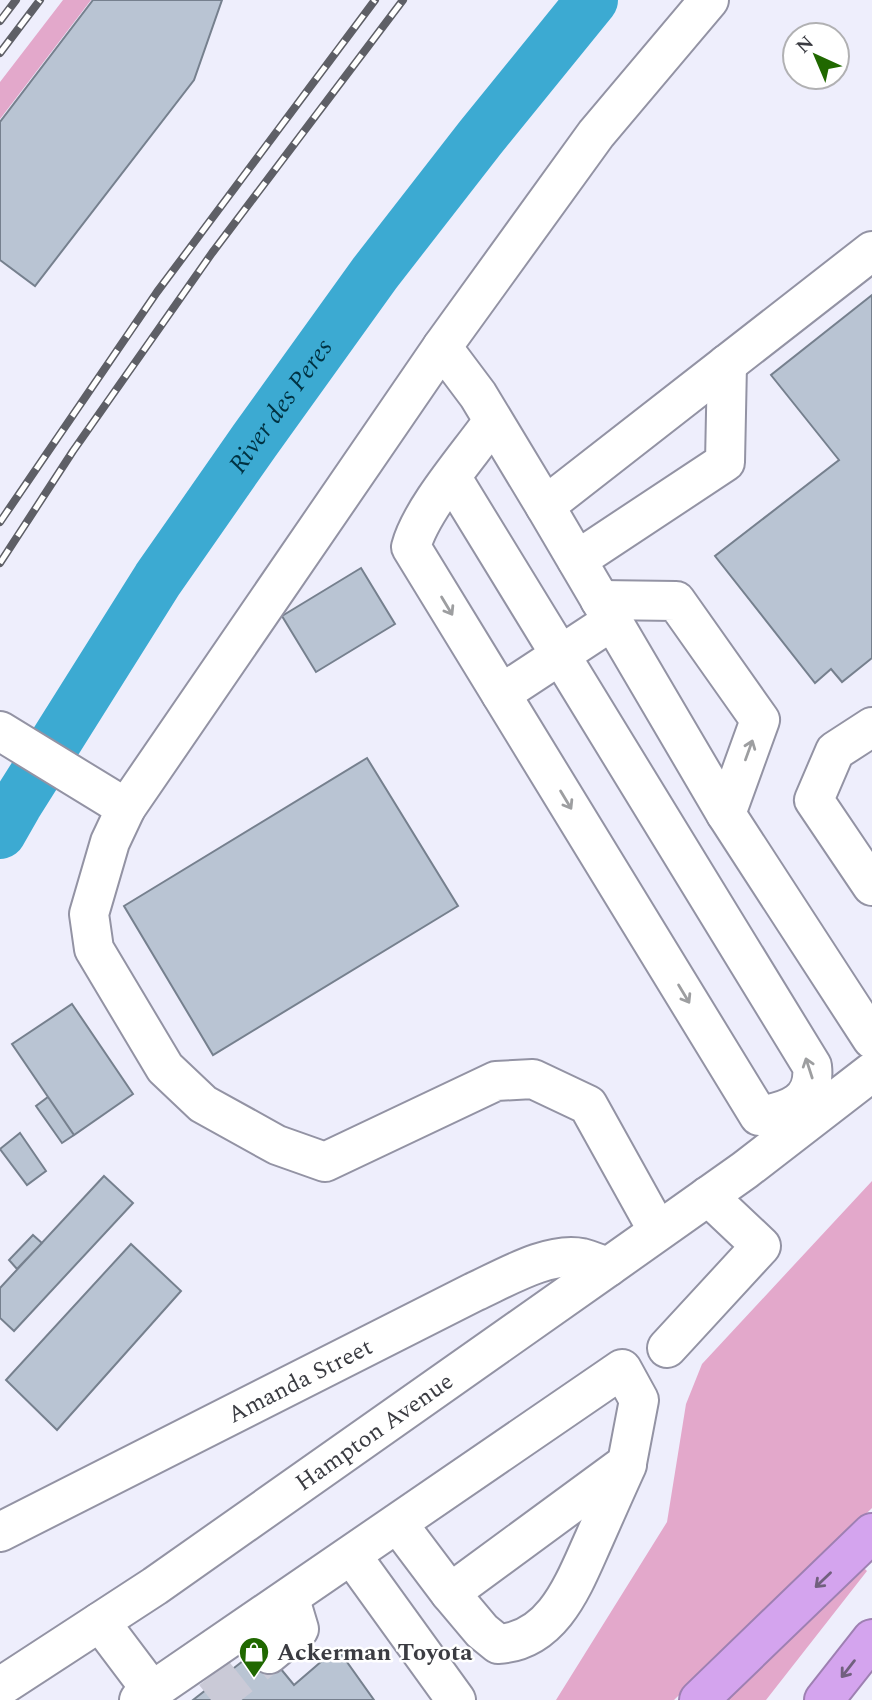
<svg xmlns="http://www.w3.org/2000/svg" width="872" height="1700" viewBox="0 0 872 1700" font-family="Spectral,serif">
	<rect width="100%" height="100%" fill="#eeeefc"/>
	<path fill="#e3a8cb" d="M63 0H91L0 119V82Z
		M872 1181V1508L674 1700H556L667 1522 686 1404 702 1364Z
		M861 1565 867 1571 766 1700H719Z"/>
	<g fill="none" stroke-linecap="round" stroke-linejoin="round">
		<path stroke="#3caad2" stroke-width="52" id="s1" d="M0 833 16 805 158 579 255 440 375 273 480 138 592 0"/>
	</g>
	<path fill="#b9c4d3" stroke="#76808e" stroke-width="2" d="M93 0H222L194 80 35 286 0 260V122Z
		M872 295V658L842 682 831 669 815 683 715 556 839 460 771 375Z
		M361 568 395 624 316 672 282 616Z
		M367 758 458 906 213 1055 124 906Z
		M72 1004 133 1094 74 1135 12 1044Z
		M48 1097 74 1135 62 1143 36 1106Z
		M20 1133 46 1171 27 1185 0 1149Z
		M104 1176 133 1203 14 1331 0 1318V1288Z
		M33 1235 42 1243 17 1269 9 1260Z
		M131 1244 181 1291 57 1430 6 1380Z
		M262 1646 294 1685 337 1648 374 1700H193Z"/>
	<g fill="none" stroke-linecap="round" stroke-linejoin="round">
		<path stroke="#cacad7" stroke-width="38" stroke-dasharray="38 19" stroke-linecap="butt" d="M211 1700 269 1654"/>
		<g stroke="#9393a4" stroke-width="42">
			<g id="minor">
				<path d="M442 347 596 134 709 0"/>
				<path d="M452 478 812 1066C816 1102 789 1111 759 1116L411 547C421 509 469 455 493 421"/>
				<path d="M545 506 872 251"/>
				<path d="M577 560 725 462 727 364"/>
				<path d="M600 600 676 601 760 720 726 814"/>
				<path d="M501 694 612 621"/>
				<path d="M872 727 835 751 814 800 872 886"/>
				<path d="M0 731 126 808"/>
				<path d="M658 1231 588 1105 533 1079 496 1081 325 1162 277 1145 203 1104 165 1068 94 949 89 914 110 842 126 808 442 347 478 395 545 506 726 814 872 1039"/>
				<path d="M667 1348 761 1246 708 1196"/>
				<path id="s2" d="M0 1532 474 1292C503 1279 549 1251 582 1258 590 1260 599 1264 608 1267"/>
				<path d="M352 1556 456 1700"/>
				<path d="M450 1593 482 1631 498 1644C554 1641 574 1583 594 1539 605 1514 616 1489 627 1465"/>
				<path d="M100 1622 152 1691"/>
				<path d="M269 1654 299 1629 290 1599"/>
				<path id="s3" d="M0 1687 155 1586 608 1267 745 1170 872 1072"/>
				<path d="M139 1700 622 1369 639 1400 627 1463 450 1593 398 1524"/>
			</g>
		</g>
		<g stroke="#9e80b2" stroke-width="42">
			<path id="highway" d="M699 1700 872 1533
				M824 1700 872 1639"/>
		</g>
		<use href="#minor" stroke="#fff" stroke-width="38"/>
		<use href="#highway" stroke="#d4a4ee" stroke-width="38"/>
		<g stroke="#5e5f66" stroke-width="8">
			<path id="rail" d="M0 21 16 0
				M0 53 40 0
				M0 522 157 292 375 0
				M0 563 73 451 212 253 403 0"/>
		</g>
		<use href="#rail" stroke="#fff" stroke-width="5" stroke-dasharray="16" stroke-linecap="butt"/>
	</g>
	<defs><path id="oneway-shaft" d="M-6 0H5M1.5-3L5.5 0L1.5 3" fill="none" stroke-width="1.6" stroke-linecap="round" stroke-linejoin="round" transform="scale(1.75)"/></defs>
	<g stroke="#9d9ea0">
		<use href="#oneway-shaft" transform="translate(447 606) rotate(59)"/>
		<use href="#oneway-shaft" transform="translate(749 750) rotate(-70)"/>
		<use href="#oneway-shaft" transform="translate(566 800) rotate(59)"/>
		<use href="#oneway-shaft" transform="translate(684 994) rotate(59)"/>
		<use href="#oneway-shaft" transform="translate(809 1068) rotate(-108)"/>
	</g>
	<g stroke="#71607e">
		<use href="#oneway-shaft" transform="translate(823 1580) rotate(136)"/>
		<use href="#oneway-shaft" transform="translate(848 1669) rotate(128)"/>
	</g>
	<defs>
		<g id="shop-pin" transform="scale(1.575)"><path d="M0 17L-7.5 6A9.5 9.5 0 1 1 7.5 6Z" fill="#206800" stroke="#fff"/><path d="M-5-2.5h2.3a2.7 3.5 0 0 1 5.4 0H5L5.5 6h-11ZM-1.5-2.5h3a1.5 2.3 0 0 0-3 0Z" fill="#fff"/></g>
	</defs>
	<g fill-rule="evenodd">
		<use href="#shop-pin" x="254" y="1652"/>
	</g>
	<g text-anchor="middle" stroke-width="5" stroke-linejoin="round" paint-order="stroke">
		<g font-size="24" fill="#3b3c42" stroke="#fff">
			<text dy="8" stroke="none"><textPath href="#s2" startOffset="336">Amanda Street</textPath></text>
			<text dy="8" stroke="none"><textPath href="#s3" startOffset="453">Hampton Avenue</textPath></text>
		</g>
		<g font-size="24" font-weight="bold" fill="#3b3c42" stroke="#fff" text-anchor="start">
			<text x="277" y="1660">Ackerman Toyota</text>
		</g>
		<g font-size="26" font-style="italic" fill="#003242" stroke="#fff">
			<text dy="9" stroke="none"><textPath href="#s1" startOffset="511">River des Peres</textPath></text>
		</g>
	</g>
	<g transform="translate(816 56) rotate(316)"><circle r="33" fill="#ffffff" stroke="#b1b1b3" stroke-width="2"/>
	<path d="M0-5L12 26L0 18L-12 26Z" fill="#206800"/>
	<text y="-10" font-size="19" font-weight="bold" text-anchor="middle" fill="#3b3c42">N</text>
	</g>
</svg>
